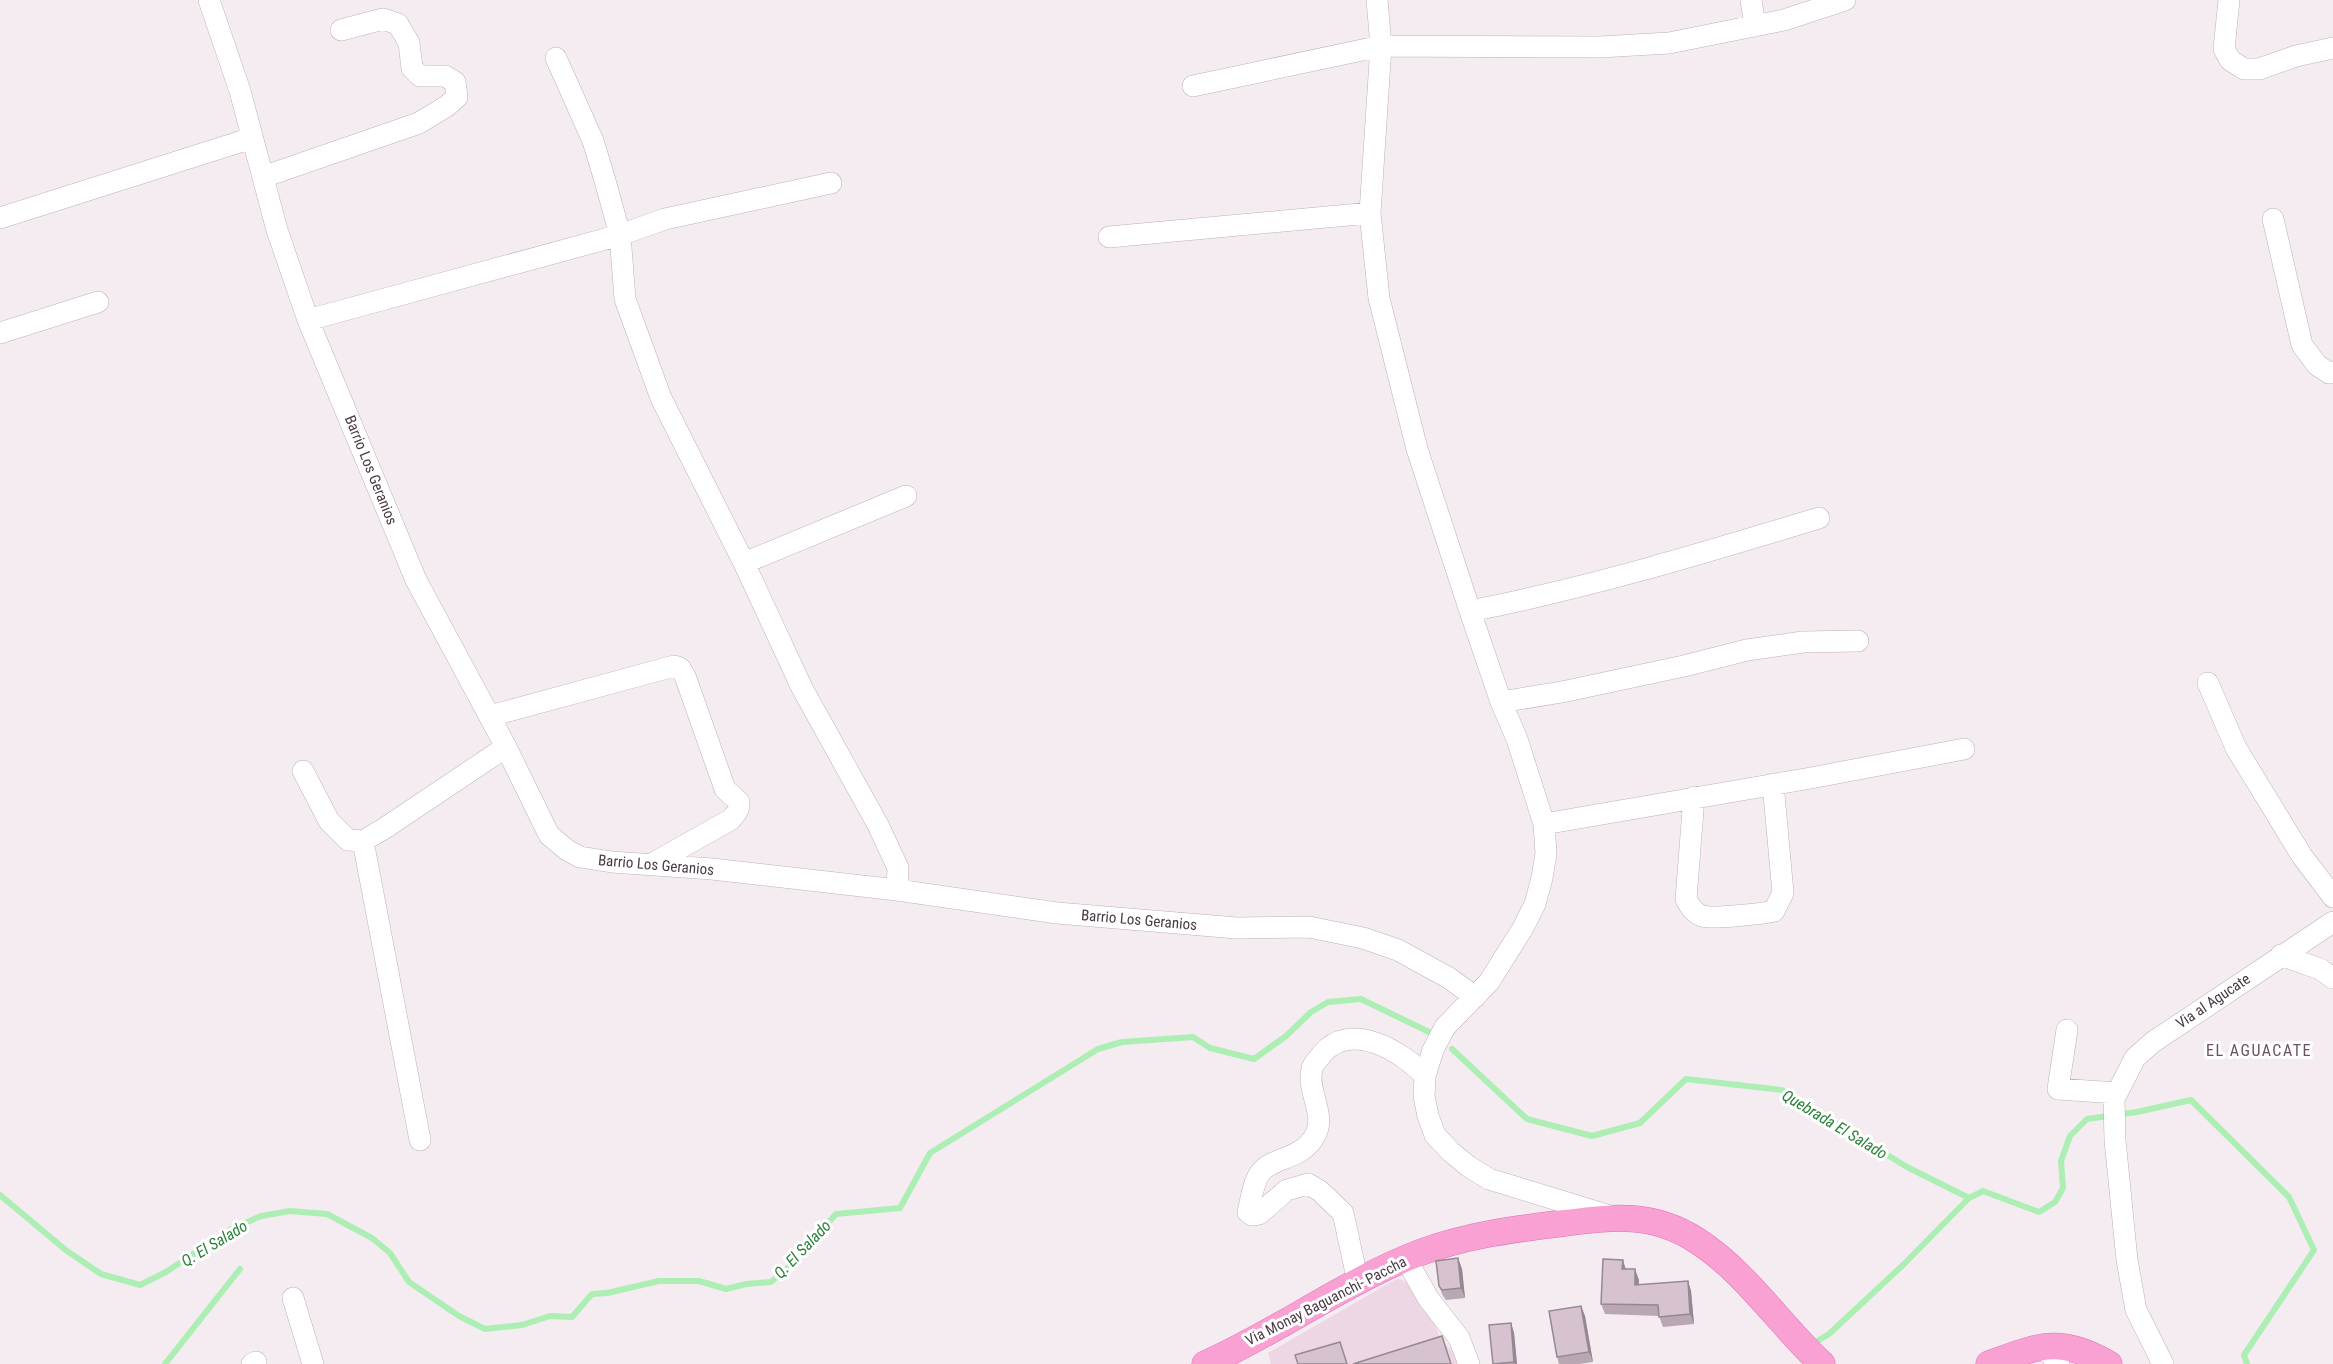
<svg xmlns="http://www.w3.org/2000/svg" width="2333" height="1364" viewBox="0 0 2333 1364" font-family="'Roboto Condensed',sans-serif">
	<rect width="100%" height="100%" fill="#f5ecf2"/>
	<path fill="#eed7e4" d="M1398 1278 1421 1290 1441 1340 1455 1354 1457 1364H1271L1268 1353Z"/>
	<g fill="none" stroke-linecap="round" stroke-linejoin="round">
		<path stroke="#aceeb4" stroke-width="6" d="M1452 1049 1527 1119 1592 1136 1640 1123 1686 1079 1782 1090 1907 1167 1969 1198
			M0 1195 67 1251 101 1274 140 1285 166 1272 231 1229 261 1216 290 1211 327 1214 372 1238 390 1253 409 1282 459 1316 485 1329 522 1325 550 1316 572 1317 592 1294 607 1293 659 1281H699L726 1289 746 1284 771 1282 791 1265 836 1214 900 1208 930 1153 1098 1049 1122 1042 1193 1037 1210 1048 1254 1059 1286 1036 1311 1012 1328 1002 1361 999 1429 1032
			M1819 1340 1829 1334 1903 1265 1969 1198 1983 1191 2039 1212 2055 1202 2063 1188 2061 1161 2070 1136 2087 1119 2137 1112 2191 1100 2289 1197 2314 1250 2244 1355 2247 1364
			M165 1364 240 1269"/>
		<g stroke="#c1afbb" stroke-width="22">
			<path id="minor" d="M209 0 240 91 277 230 308 320 416 580 506 747 549 835 567 850 580 857 612 862 712 869 897 890 1057 913 1237 928 1309 927 1363 938 1398 950 1449 978 1475 997
				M1377 0 1381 46 1370 213 1379 298 1417 449 1470 611 1501 702 1517 739 1544 824 1546 853 1542 878 1535 904 1523 928 1489 982 1445 1027 1433 1050 1425 1076 1424 1096 1428 1116 1435 1135 1451 1152 1468 1166 1489 1179 1610 1216
				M1751 0 1755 26
				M2229 0 2224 49 2230 60 2244 69H2259L2296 56 2333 48
				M556 58 593 141 604 177 620 235 625 299 661 398 744 563 802 688 878 825 898 868 897 890
				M1193 86 1381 46 1600 47 1669 43 1784 20 1845 0
				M263 177 419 123 447 106 457 97 455 82 445 76H420L412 68 409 43 398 24 383 19 341 30
				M0 218 252 138
				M2273 219 2302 345 2317 365 2329 373 2333 372
				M1109 237 1370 213
				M308 320 620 235 665 219 831 183
				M0 333 98 302
				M744 563 906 496
				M1470 611C1588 588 1704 553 1819 518
				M2208 683 2236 748 2302 856 2333 897
				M1501 702 1562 692 1684 666 1747 650 1803 642 1858 641
				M490 716 674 666 680 668 685 676 725 789 739 802C739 811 736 814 730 820L650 865
				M303 771 329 821 348 840 363 841 385 828 506 747
				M1694 797 1686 899C1690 907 1694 913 1702 916 1714 919 1760 914 1774 911L1783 893 1773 784
				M1544 824 1811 778 1964 749
				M363 841 420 1140
				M2281 955 2320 969 2333 978
				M2067 1030 2058 1089 2117 1093
				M1406 1259 1428 1298 1459 1338 1469 1364
				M1358 1282 1343 1213 1320 1191 1308 1184 1287 1190 1259 1214 1252 1215 1248 1212C1251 1200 1253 1183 1260 1173 1272 1157 1299 1160 1313 1139 1329 1116 1306 1093 1312 1069 1313 1063 1319 1059 1322 1054 1350 1020 1402 1051 1425 1076
				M293 1298 313 1364
				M2043 1347 2059 1364
				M252 1364 256 1362
				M2163 1364 2136 1310 2127 1260 2115 1140 2114 1099 2135 1058 2153 1042 2333 922"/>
		</g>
		<g stroke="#e070b2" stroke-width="27">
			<path id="major" d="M1205 1364C1278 1332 1344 1282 1419 1253 1466 1235 1515 1229 1565 1223 1614 1217 1652 1212 1696 1240 1746 1272 1779 1324 1822 1364
				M1989 1364C2041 1345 2058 1336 2109 1364"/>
		</g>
		<use href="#minor" stroke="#fff" stroke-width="21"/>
		<use href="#major" stroke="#faa1d4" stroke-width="26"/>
	</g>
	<path fill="#b9a7b3" d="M1458 1258 1462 1269 1465 1298 1446 1300 1443 1296 1439 1286Z
		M1626 1269 1639 1280V1285L1688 1281 1691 1291 1694 1324 1663 1327 1659 1316 1605 1314 1601 1304Z
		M1581 1306 1585 1316 1593 1362 1579 1364H1559L1557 1357Z
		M1511 1323 1514 1333 1517 1364H1493Z"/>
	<path fill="#968892" d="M1458 1258 1462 1269 1465 1298 1461 1288Z
		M1623 1260 1626 1270 1622 1269Z
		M1635 1269 1639 1280 1638 1295 1635 1285Z
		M1688 1281 1691 1291 1694 1324 1690 1314Z
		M1581 1306 1585 1316 1593 1362 1589 1352Z
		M1511 1323 1514 1333 1517 1364H1515L1514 1362Z"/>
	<path fill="#d7c2d0" stroke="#968892" stroke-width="1.5" d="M1458 1258 1461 1288 1442 1290 1439 1286 1436 1261Z
		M1603 1259 1623 1260 1622 1269H1635V1285L1688 1281 1690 1314 1659 1317 1658 1305 1601 1304Z
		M1581 1306 1589 1352 1557 1357 1549 1311Z
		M1511 1323 1514 1362 1493 1364 1489 1325Z
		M1442 1336 1451 1364H1353Z
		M1340 1342 1347 1364H1298L1295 1355Z"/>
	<g text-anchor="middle" stroke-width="6" stroke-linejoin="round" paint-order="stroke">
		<g font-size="15" fill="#4a3a45" stroke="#fff">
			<text transform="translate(371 470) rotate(68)" y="5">Barrio Los Geranios</text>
			<text transform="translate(656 865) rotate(5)" y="5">Barrio Los Geranios</text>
			<text transform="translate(1139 920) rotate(5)" y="5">Barrio Los Geranios</text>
			<text transform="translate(2213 1001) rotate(-34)" y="5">Via al Agucate</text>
			<text transform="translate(1326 1301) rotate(-27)" y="5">Via Monay Baguanchi- Paccha</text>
		</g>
		<g font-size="16" letter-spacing="1.5" fill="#6c5164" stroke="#fff">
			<text x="2259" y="1056">EL AGUACATE</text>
		</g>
		<g font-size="16" font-style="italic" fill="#2b8237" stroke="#fff">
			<text transform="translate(1835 1124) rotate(31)" y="6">Quebrada El Salado</text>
			<text transform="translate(214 1243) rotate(-31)" y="6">Q. El Salado</text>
			<text transform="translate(802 1249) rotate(-46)" y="6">Q. El Salado</text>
		</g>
	</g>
</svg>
